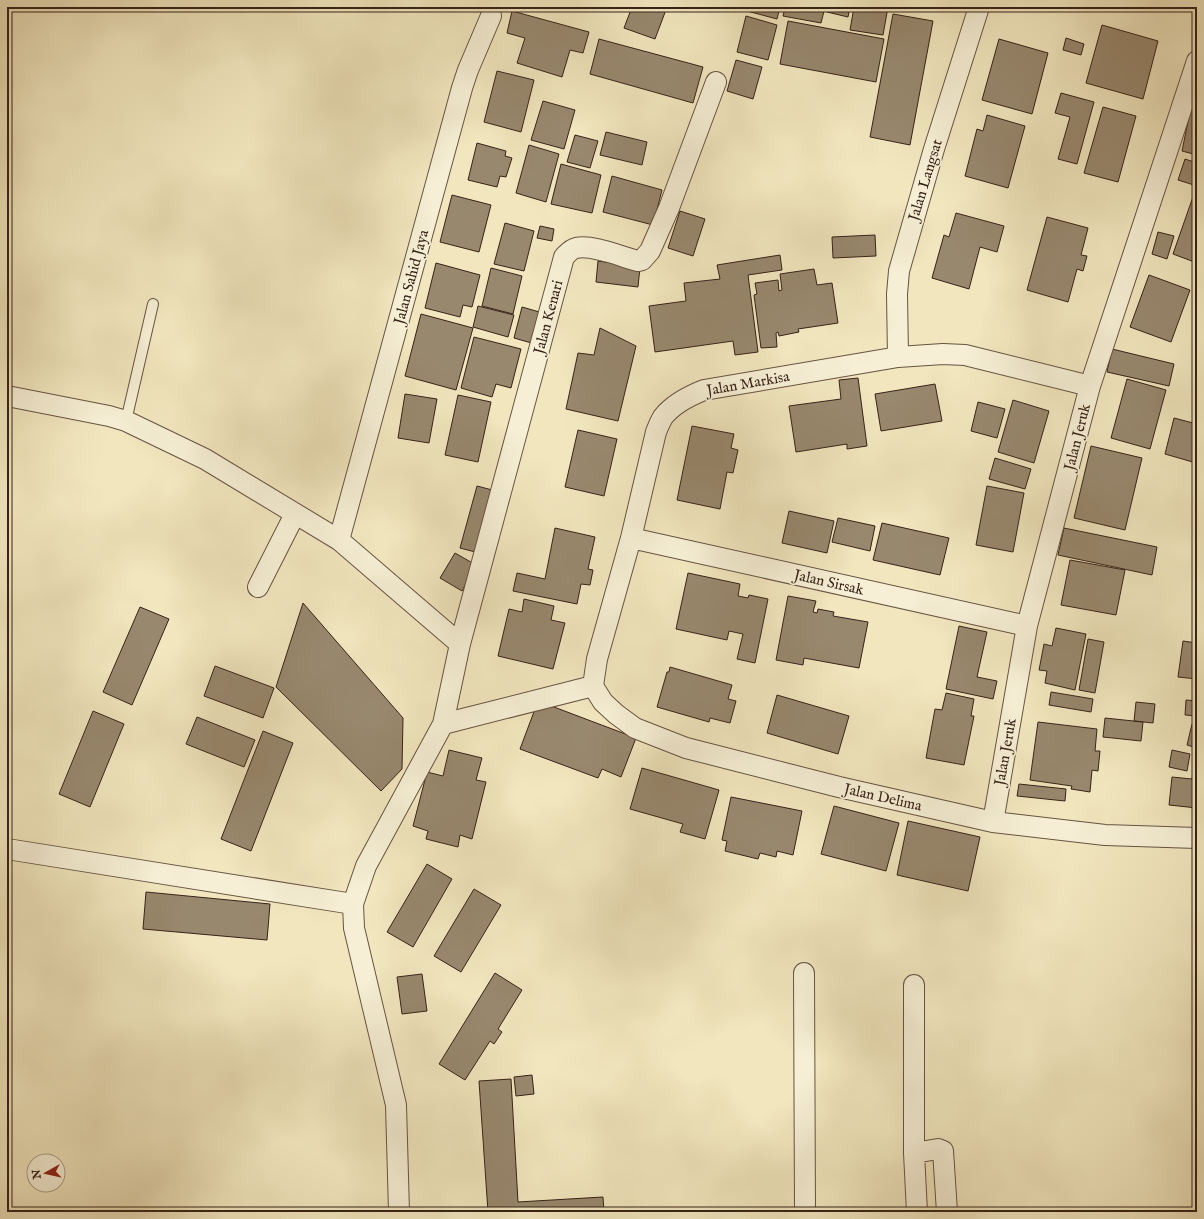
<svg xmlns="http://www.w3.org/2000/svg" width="1204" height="1219" viewBox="0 0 1204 1219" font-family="'IM FELL English',serif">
	<rect width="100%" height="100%" fill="#f1e6be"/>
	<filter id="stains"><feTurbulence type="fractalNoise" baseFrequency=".005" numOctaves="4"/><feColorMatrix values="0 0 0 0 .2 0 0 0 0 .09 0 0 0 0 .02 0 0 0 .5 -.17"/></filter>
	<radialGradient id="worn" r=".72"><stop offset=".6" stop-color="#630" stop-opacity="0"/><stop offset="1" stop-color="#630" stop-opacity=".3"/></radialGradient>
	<path fill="#98886e" stroke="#372218" d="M632 7H667L655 39 624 28Z
		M748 7H780L777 19 747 11Z
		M785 7H825L821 23 783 16Z
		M828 7H850L848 17 827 12Z
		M854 7H888L883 35 850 30Z
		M512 11 589 32 583 53 570 50 562 77 517 63 525 38 507 33Z
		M893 14 933 21 910 145 870 137Z
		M746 16 777 25 768 60 737 52Z
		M788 21 884 39 876 82 780 64Z
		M1102 25 1158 41 1143 99 1086 83Z
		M1066 38 1084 44 1081 55 1063 50Z
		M599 39 703 67 693 103 590 74Z
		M999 39 1048 53 1032 114 982 100Z
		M736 60 762 67 753 99 727 91Z
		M497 71 534 80 521 132 484 122Z
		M1061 93 1094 102 1077 164 1058 159 1070 117 1055 113Z
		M1193 97 1197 98V155L1182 151Z
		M543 101 575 110 564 149 531 140Z
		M1103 107 1136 116 1118 182 1084 173Z
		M987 115 1025 126 1008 188 965 176 977 129 983 131Z
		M606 132 647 142 642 165 600 155Z
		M575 135 598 141 590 168 567 162Z
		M477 143 506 151 505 156 512 158 506 177 500 176 497 187 468 180Z
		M529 145 559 154 546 202 516 193Z
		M1185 159 1197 163V186L1178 180Z
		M561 164 601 175 592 213 551 204Z
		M612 176 662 190 653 225 603 212Z
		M1195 191 1197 192V263L1173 254Z
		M452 195 491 205 479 252 440 242Z
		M680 211 705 219 693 256 668 248Z
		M956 213 1004 226 997 252 980 247 969 289 932 278 944 235 949 237Z
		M1047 217 1088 228 1081 255 1087 256 1083 271 1077 269 1068 302 1027 290Z
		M505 223 534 231 524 271 494 264Z
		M540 226 554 229 552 241 537 238Z
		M1158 232 1174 236 1167 259 1152 254Z
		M875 235 876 256 833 258 832 237Z
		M780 255 782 270 748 275 758 352 735 355 733 341 655 352 649 306 686 301 684 283 720 279 717 265Z
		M598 261 640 267 638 287 596 282Z
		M436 263 480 275 472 307 463 305 460 317 425 308Z
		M491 268 522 276 513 314 482 306Z
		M814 269 817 285 832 283 838 323 798 329 799 332 779 336 778 332 776 333 777 347 761 348 754 295 757 294 755 283 778 280 779 291 782 290 780 274Z
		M1149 275 1190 290 1171 342 1130 327Z
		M478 306 514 315 508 337 473 327Z
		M522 307 543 313 535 344 514 338Z
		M421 314 473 328 456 390 405 376Z
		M600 328 636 346 618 421 566 409 578 353 594 355Z
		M474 337 521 349 511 388 496 384 492 397 461 388Z
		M1112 349 1174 364 1169 386 1107 372Z
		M858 378 867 446 847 449V444L796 452 789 406 841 399 839 380Z
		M1127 379 1166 390 1150 449 1111 438Z
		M935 384 942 421 881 431 875 394Z
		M405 394 437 399 429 443 398 438Z
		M458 395 491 402 478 462 445 455Z
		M1013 400 1049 411 1034 463 998 452Z
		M978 402 1005 409 997 438 971 431Z
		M1174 418 1197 424V459L1196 463 1165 454Z
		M692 426 734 434 731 448 738 450 733 473 727 472 720 509 677 500Z
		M578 430 617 439 604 496 565 487Z
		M1091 446 1142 458 1125 530 1074 518Z
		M995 458 1031 469 1025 489 989 479Z
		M477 486 496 491 479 553 460 548Z
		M987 486 1024 493 1013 552 976 545Z
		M789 511 834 521 827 553 782 543Z
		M838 518 875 526 870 551 832 542Z
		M882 523 949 538 940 575 873 560Z
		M555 528 595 537 588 569 593 570 590 585 581 584 577 604 513 591 517 573 545 579Z
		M1064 528 1157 547 1152 575 1058 555Z
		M455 553 476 565 462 591 440 578Z
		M1070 560 1125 570 1116 615 1061 605Z
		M688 573 740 584 738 596 748 598 749 595 768 599 755 663 737 659 743 634 729 631 727 640 676 629Z
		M788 596 816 601 813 612 817 613 818 609 834 612 833 616 868 622 859 668 804 658 803 665 776 660Z
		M524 599 554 606 551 620 565 623 553 669 498 656 509 609 522 612Z
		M303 603 403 718 402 769 381 791 276 687Z
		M140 607 169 619 132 705 103 692Z
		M959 626 987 632 977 677 997 681 993 699 946 689Z
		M1056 628 1086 634 1075 690 1045 683 1047 671 1039 670 1044 644 1052 646Z
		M1088 639 1104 642 1095 693 1079 690Z
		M1183 641 1197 643V679L1178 677Z
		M215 666 274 688 263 718 204 696Z
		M670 667 732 685 728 699 736 701 730 723 710 718 709 722 657 707 667 672H669Z
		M1051 692 1093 699 1091 712 1049 705Z
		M946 693 974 699 971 716H974L964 765 926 758 935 709 942 710Z
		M777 695 849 716 838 754 767 733Z
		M1186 700 1197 701V716L1185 715Z
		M538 701 636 738 621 777 602 769 598 778 520 749Z
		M1136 702 1155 704 1153 723 1134 721Z
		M93 711 124 724 90 807 59 794Z
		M197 717 255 740 244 767 186 744Z
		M1105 718 1143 722 1141 741 1103 737Z
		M1038 722 1097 729 1095 751H1100L1098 771 1092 770 1090 792 1071 789 1072 786 1030 780Z
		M1192 724 1197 725V748L1187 745Z
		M263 731 293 743 251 851 221 839Z
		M1197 748V808L1169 805 1172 777 1192 779Z
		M449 750 482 758 476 780 486 782 472 839 460 835 458 847 426 839 428 831 413 826 427 772 443 776Z
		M1172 750 1190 754 1187 771 1169 767Z
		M642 768 719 790 705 839 680 832 683 824 630 809Z
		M1019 784 1066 789 1065 801 1017 796Z
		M731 797 802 811 793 855 777 851 776 857 760 853 758 859 725 851 727 841 722 840Z
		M834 806 899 823 886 871 821 854Z
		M908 821 980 837 968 891 897 875Z
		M427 864 452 879 413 947 387 932Z
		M474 889 501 905 461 972 434 956Z
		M146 892 270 904 267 940 143 929Z
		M495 973 522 990 498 1029 502 1032 494 1044 490 1041 465 1080 439 1064Z
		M422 974 427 1011 402 1014 397 977Z
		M532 1075 534 1094 516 1096 514 1077Z
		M511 1079 518 1202 603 1197 604 1212H488L479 1081Z"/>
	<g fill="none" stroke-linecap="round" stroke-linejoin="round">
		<g stroke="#665342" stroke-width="12">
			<path id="service" d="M126 421 153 304"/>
		</g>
		<g stroke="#665342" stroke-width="22">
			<path id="minor" d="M898 357 897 294 899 271 934 149 979 7
				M7 396 109 416 126 421 205 459 339 540 460 644
				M631 538 1027 626
				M339 540 462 88 468 70 491 16
				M258 587 295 514
				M593 686 597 659 631 538 656 432C658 427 660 422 663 417 673 404 689 396 704 390L898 357 943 354 965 355 1090 386
				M593 686 603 702 616 714 635 728 686 748 839 787 993 822 1105 835 1197 838
				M443 724 593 686
				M993 822 1027 626 1090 386 1197 61
				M7 849 353 904
				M804 973 805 1212
				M914 985V1153L917 1212
				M914 1153 938 1149 943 1151 947 1212
				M399 1212 396 1105 354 928 353 904 366 866 443 724 460 644 564 257C568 253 571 249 576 248 592 244 622 257 638 261L642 260 650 251 669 208 716 82"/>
		</g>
		<use href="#service" stroke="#f6efd5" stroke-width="10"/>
		<use href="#minor" stroke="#f6efd5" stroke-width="20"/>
	</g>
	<g text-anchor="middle" stroke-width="3.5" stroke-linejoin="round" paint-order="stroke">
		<g font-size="15" fill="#372218" stroke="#f6efd5">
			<text transform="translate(925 180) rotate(-73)" y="5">Jalan Langsat</text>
			<text transform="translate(411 277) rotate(-75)" y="5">Jalan Sahid Jaya</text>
			<text transform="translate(548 317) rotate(-75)" y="5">Jalan Kenari</text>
			<text transform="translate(748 383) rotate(-10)" y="5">Jalan Markisa</text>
			<text transform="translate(1077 437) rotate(-76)" y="5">Jalan Jeruk</text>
			<text transform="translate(829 582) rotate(13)" y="5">Jalan Sirsak</text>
			<text transform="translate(1005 752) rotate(-80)" y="5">Jalan Jeruk</text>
			<text transform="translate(883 797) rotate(13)" y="5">Jalan Delima</text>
		</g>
	</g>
	<rect width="1204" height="1219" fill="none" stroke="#f1e6be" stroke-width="24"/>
	<rect x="8" y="8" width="1188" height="1203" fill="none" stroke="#372218" stroke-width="2"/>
	<rect x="12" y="12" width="1180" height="1195" fill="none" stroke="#372218"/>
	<g transform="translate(46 1173) rotate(262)"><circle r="19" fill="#f6efd5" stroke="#aa9d89"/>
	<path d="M0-3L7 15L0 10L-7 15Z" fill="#8f2418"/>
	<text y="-6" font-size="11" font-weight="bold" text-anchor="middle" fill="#372218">N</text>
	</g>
	<rect width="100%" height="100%" filter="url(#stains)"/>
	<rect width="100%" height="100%" fill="url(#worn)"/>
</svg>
